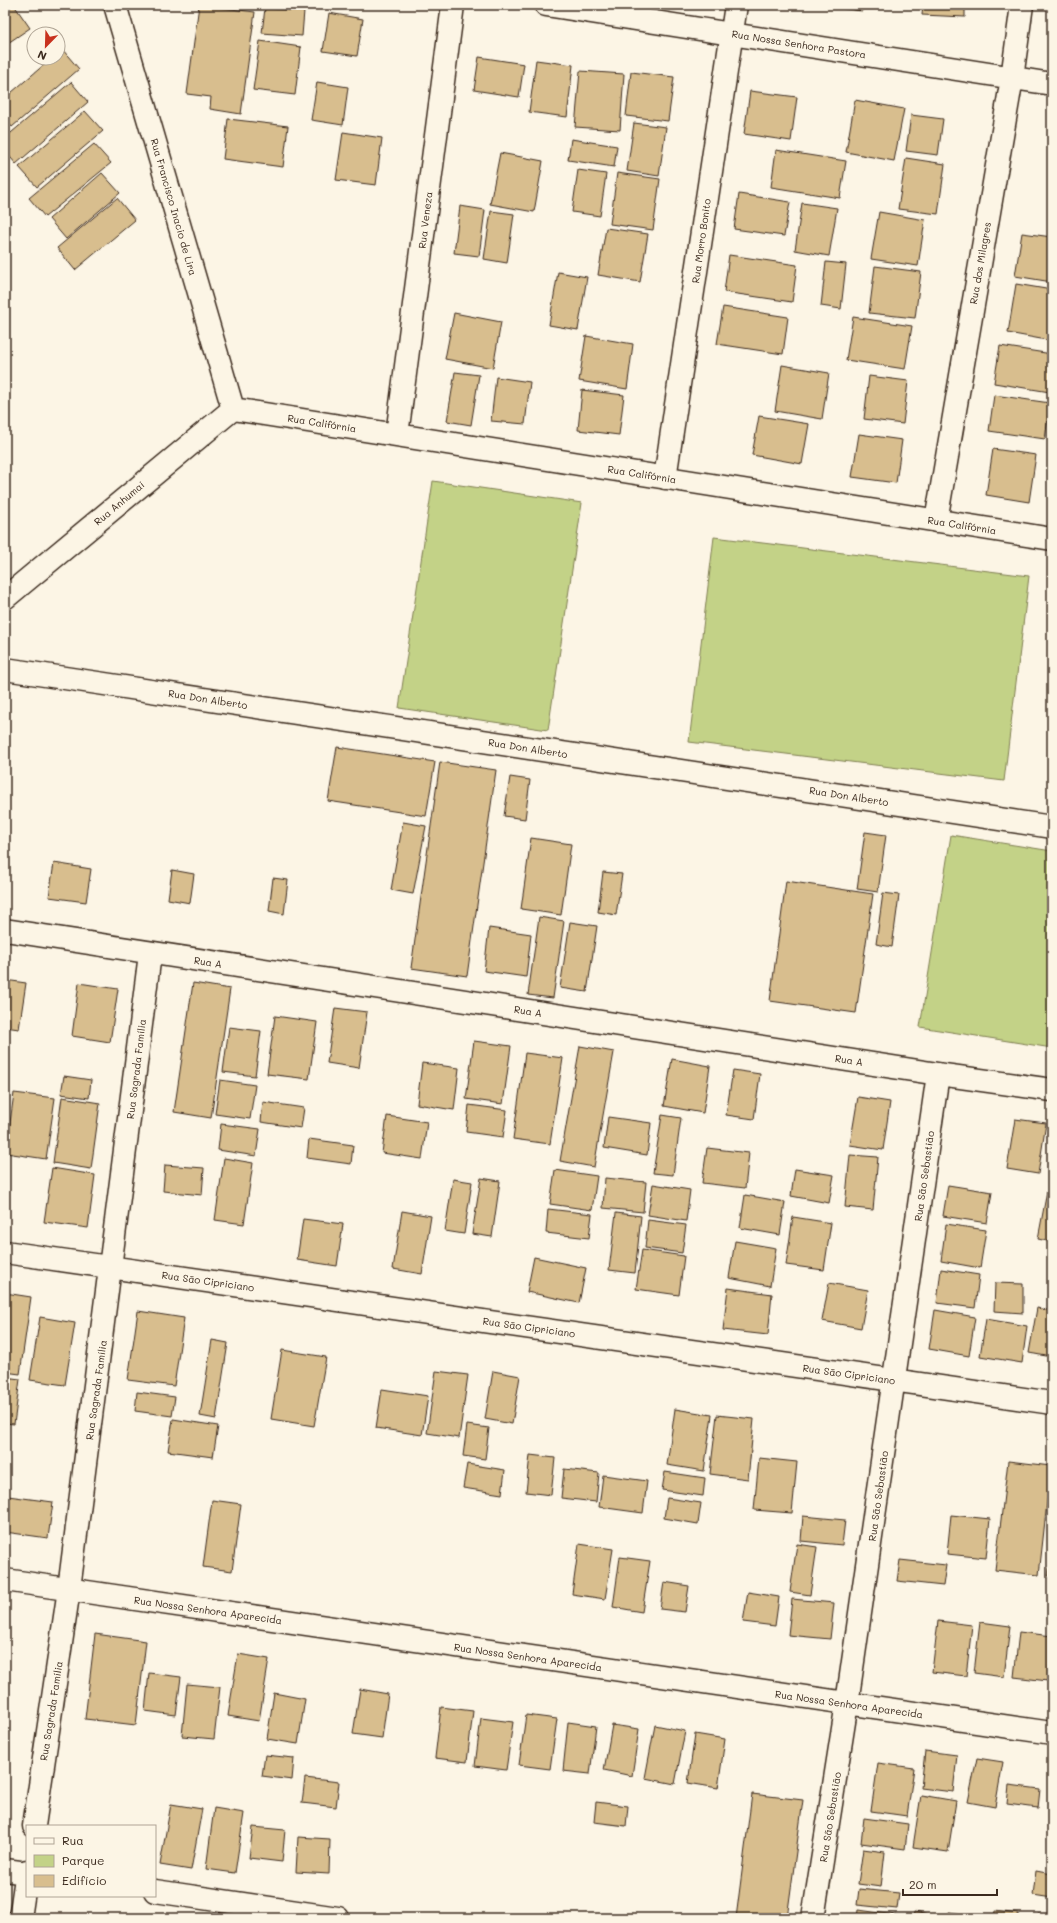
<svg xmlns="http://www.w3.org/2000/svg" width="1057" height="1923" viewBox="0 0 1057 1923" font-family="Mali,sans-serif">
	<rect width="100%" height="100%" fill="#fcf5e5"/>
	<filter id="ink" filterUnits="userSpaceOnUse"><feTurbulence type="fractalNoise" baseFrequency=".025" numOctaves="2"/><feDisplacementMap in="SourceGraphic" scale="8" xChannelSelector="R" yChannelSelector="G"/><feConvolveMatrix kernelMatrix="1 2 1 2 8 2 1 2 1" color-interpolation-filters="sRGB"/></filter>
	<g filter="url(#ink)">
		<path fill="#c3d287" stroke="#7f7e52" d="M433 481 582 503 548 730 399 708Z
			M714 537 1029 576 1004 781 689 742Z
			M951 835 1052 851V1048L920 1027Z"/>
		<path fill="#d8be8e" stroke="#3b2a1e" d="M7 5H14L30 28 5 45V6Z
			M199 5 255 12 241 114 210 109 211 97 187 94Z
			M816 5H863L862 11Z
			M923 5H965V17L922 15Z
			M265 8 304 11 302 36 262 33Z
			M329 13 363 19 357 56 323 51Z
			M260 41 301 47 295 95 253 90Z
			M62 49 79 69 12 127 5 119V98L52 58H58V52Z
			M479 57 524 64 519 97 474 90Z
			M536 60 573 65 567 117 529 112Z
			M580 71 624 74 620 130 575 127Z
			M631 72 674 77 668 121 626 116Z
			M71 82 88 102 16 164 5 151V138Z
			M317 82 348 87 343 125 311 120Z
			M750 91 797 97 791 141 744 134Z
			M855 100 904 109 894 161 846 152Z
			M85 111 103 131 37 187 19 167Z
			M911 115 943 119 938 155 906 151Z
			M228 119 288 126 283 167 223 159Z
			M634 123 666 127 659 176 627 171Z
			M343 132 382 138 376 185 336 180Z
			M571 139 617 146 614 167 568 160Z
			M94 144 111 163 45 217 29 198Z
			M776 150 846 161 840 198 771 187Z
			M500 153 543 161 534 212 490 204Z
			M906 158 945 164 938 214 898 209Z
			M578 170 606 174 600 216 572 212Z
			M102 173 120 193 66 239 49 219Z
			M617 173 660 179 653 230 610 224Z
			M739 194 790 202 784 236 734 229Z
			M117 198 135 220 75 270 57 248Z
			M802 203 837 208 829 256 795 250Z
			M460 206 485 210 479 256 454 253Z
			M491 211 514 214 507 263 484 259Z
			M879 212 925 220 918 266 871 259Z
			M606 228 648 234 640 282 598 275Z
			M1022 233 1052 237V282L1015 276Z
			M729 255 797 265 792 302 724 292Z
			M826 262 846 264 841 309 821 306Z
			M875 266 921 272 915 318 869 313Z
			M558 272 587 277 578 330 549 325Z
			M1016 284 1052 290V341L1008 333Z
			M723 307 788 317 783 354 717 344Z
			M454 313 501 322 493 368 445 359Z
			M853 317 912 326 905 369 846 360Z
			M586 336 633 344 627 389 579 381Z
			M1000 346 1052 354 1050 392 994 383Z
			M782 365 829 373 822 419 775 411Z
			M455 372 479 375 471 425 447 421Z
			M869 376 908 381 903 424 864 419Z
			M496 377 530 382 525 424 491 421Z
			M582 390 624 395 619 435 578 430Z
			M994 395 1050 403 1045 439 989 431Z
			M759 416 809 424 802 464 752 455Z
			M859 434 902 440 896 483 852 477Z
			M993 449 1036 455 1029 502 986 495Z
			M337 747 435 762 426 816 328 801Z
			M440 762 496 770 467 976 411 968Z
			M510 777 530 780 525 819 504 816Z
			M403 822 426 826 413 894 391 890Z
			M865 832 886 835 878 892 857 889Z
			M531 838 571 844 561 915 521 909Z
			M54 863 91 869 86 902 49 897Z
			M172 870 194 874 190 903 168 899Z
			M603 872 622 874 616 915 598 912Z
			M273 878 288 880 284 914 269 911Z
			M786 881 873 894 856 1013 770 1001Z
			M883 893 899 895 892 947 876 944Z
			M539 917 564 921 553 998 528 995Z
			M570 922 597 926 587 992 560 988Z
			M489 928 531 934 526 977 484 971Z
			M5 980 26 983 19 1029 5 1027Z
			M79 983 118 989 110 1042 72 1036Z
			M193 983 230 989 211 1118 174 1112Z
			M335 1008 367 1012 359 1068 327 1063Z
			M275 1016 317 1022 309 1079 267 1074Z
			M229 1027 261 1031 255 1076 223 1072Z
			M474 1041 511 1046 503 1104 466 1099Z
			M580 1046 614 1052 594 1167 560 1161Z
			M525 1053 563 1058 550 1144 513 1139Z
			M672 1059 710 1066 703 1113 664 1106Z
			M422 1063 459 1068 454 1110 417 1104Z
			M733 1070 760 1074 754 1119 726 1115Z
			M64 1076 91 1080 89 1098 61 1094Z
			M220 1080 255 1085 250 1119 215 1114Z
			M14 1093 55 1098 46 1159 6 1153Z
			M62 1097 100 1103 91 1169 53 1163Z
			M858 1097 890 1102 883 1150 850 1145Z
			M263 1102 304 1108 301 1128 261 1122Z
			M469 1105 507 1110 503 1137 466 1132Z
			M662 1115 681 1118 673 1175 653 1173Z
			M387 1116 427 1122 422 1159 382 1153Z
			M608 1117 651 1123 647 1155 604 1148Z
			M1015 1119 1046 1123 1038 1174 1007 1169Z
			M221 1124 260 1129 256 1156 218 1150Z
			M309 1139 353 1145 351 1164 307 1158Z
			M707 1148 749 1153 745 1188 702 1183Z
			M850 1155 878 1157 873 1210 845 1207Z
			M224 1158 253 1163 244 1224 215 1220Z
			M165 1165 204 1168 202 1195 163 1191Z
			M52 1168 95 1175 88 1228 44 1222Z
			M795 1169 834 1175 829 1203 791 1196Z
			M555 1170 597 1176 592 1210 550 1204Z
			M481 1178 500 1181 492 1237 472 1234Z
			M605 1178 646 1182 643 1212 603 1208Z
			M453 1179 472 1182 464 1234 445 1231Z
			M653 1184 690 1190 686 1221 648 1215Z
			M948 1185 992 1192 987 1223 943 1216Z
			M1047 1191 1052 1192V1242L1038 1239Z
			M745 1195 785 1202 780 1235 740 1228Z
			M548 1209 592 1214 589 1238 546 1233Z
			M402 1211 431 1216 422 1274 393 1269Z
			M616 1213 641 1216 635 1273 609 1270Z
			M793 1217 831 1223 824 1270 786 1265Z
			M303 1219 343 1224 337 1266 297 1260Z
			M648 1220 686 1225 682 1253 645 1248Z
			M946 1224 986 1230 980 1268 941 1261Z
			M735 1241 776 1248 770 1286 729 1278Z
			M642 1250 684 1256 679 1295 636 1289Z
			M534 1257 586 1268 579 1303 527 1292Z
			M941 1269 979 1275 975 1308 937 1303Z
			M829 1283 868 1290 861 1328 822 1321Z
			M995 1283 1023 1284V1313L994 1311Z
			M728 1288 772 1294 768 1335 723 1330Z
			M5 1293 31 1297 20 1374 5 1372Z
			M1037 1308 1052 1311V1357L1029 1353Z
			M935 1310 975 1317 969 1356 929 1349Z
			M138 1311 184 1318 174 1386 128 1380Z
			M40 1317 75 1323 65 1385 30 1380Z
			M986 1319 1027 1326 1022 1363 980 1356Z
			M212 1340 228 1343 216 1419 200 1416Z
			M282 1350 326 1357 314 1426 271 1419Z
			M436 1371 468 1375 459 1438 427 1433Z
			M493 1371 520 1376 512 1424 485 1419Z
			M5 1377 20 1379 14 1424 5 1423Z
			M382 1389 428 1396 422 1435 376 1428Z
			M137 1392 175 1397 172 1416 135 1411Z
			M675 1409 712 1415 704 1471 667 1465Z
			M717 1415 754 1419 748 1479 710 1474Z
			M173 1419 218 1426 213 1457 168 1451Z
			M467 1425 489 1428 485 1459 463 1456Z
			M530 1455 555 1458 551 1495 526 1492Z
			M759 1458 797 1462 792 1513 754 1510Z
			M1008 1461 1051 1466 1039 1575 995 1570Z
			M467 1464 505 1470 502 1494 463 1488Z
			M564 1469 599 1473 596 1502 561 1498Z
			M665 1472 705 1478 703 1496 662 1490Z
			M603 1475 647 1481 643 1513 599 1507Z
			M8 1496 53 1502 48 1538 5 1532Z
			M667 1498 701 1503 698 1524 664 1518Z
			M212 1500 241 1504 232 1571 203 1567Z
			M951 1515 990 1519 986 1558 947 1554Z
			M803 1516 845 1520 842 1545 801 1541Z
			M579 1544 613 1549 605 1599 572 1594Z
			M797 1544 817 1547 810 1595 790 1592Z
			M1051 1553H1052V1577L1048 1576Z
			M620 1557 650 1561 642 1612 613 1607Z
			M900 1560 946 1565 943 1586 897 1581Z
			M664 1582 689 1586 685 1612 660 1609Z
			M748 1592 779 1597 775 1626 743 1622Z
			M792 1599 834 1603 830 1639 788 1635Z
			M938 1621 972 1625 966 1676 932 1672Z
			M980 1622 1010 1626 1004 1677 974 1673Z
			M1019 1632 1052 1636 1048 1681 1014 1677Z
			M95 1634 146 1641 136 1725 85 1719Z
			M238 1654 269 1659 259 1721 228 1716Z
			M149 1673 181 1677 176 1715 145 1711Z
			M187 1684 220 1687 214 1739 182 1736Z
			M360 1689 388 1694 382 1738 353 1734Z
			M274 1693 305 1699 298 1744 267 1739Z
			M441 1707 473 1711 467 1762 435 1758Z
			M526 1715 557 1719 550 1769 519 1765Z
			M481 1718 513 1722 506 1770 475 1766Z
			M568 1722 596 1726 590 1774 563 1771Z
			M612 1725 639 1729 632 1776 604 1770Z
			M655 1725 685 1731 675 1784 645 1778Z
			M695 1734 725 1739 718 1788 688 1783Z
			M925 1751 957 1755 953 1792 921 1788Z
			M265 1755 294 1758 292 1780 262 1776Z
			M977 1758 1003 1762 995 1807 968 1802Z
			M878 1763 914 1768 907 1816 871 1811Z
			M305 1778 339 1782 336 1807 302 1803Z
			M1009 1785 1040 1789 1038 1808 1007 1804Z
			M752 1794 803 1800 787 1918H736Z
			M921 1795 956 1801 948 1852 913 1847Z
			M596 1802 628 1806 626 1826 594 1822Z
			M171 1804 202 1809 191 1870 160 1865Z
			M214 1808 244 1813 235 1873 206 1869Z
			M864 1818 908 1824 905 1849 861 1843Z
			M253 1827 285 1830 282 1862 249 1858Z
			M298 1837 330 1839 329 1874 296 1872Z
			M863 1849 885 1852 881 1887 858 1884Z
			M1036 1871 1052 1874V1898L1033 1895Z
			M859 1889 899 1893 897 1909 857 1905Z
			M858 1910 896 1915 895 1918H857Z
			M995 1911 1019 1914V1918H994Z
			M914 1912 934 1916 933 1918H913Z
			M949 1912 977 1916V1918H948Z
			M1038 1914 1052 1916V1918H1038Z"/>
		<g fill="none" stroke-linecap="round" stroke-linejoin="round">
			<g stroke="#3b2a1e" stroke-width="25">
				<path id="street" d="M115 5 233 409
					M546 5 1052 84
					M233 409 1052 539
					M397 435 453 5
					M665 478 736 5
					M936 521 1012 78 1022 5
					M5 598 233 409
					M5 669 1052 827
					M5 930 938 1074 1052 1090
					M5 1252 1052 1403
					M5 1580 1052 1733
					M34 1826 69 1589 150 954
					M5 1870 27 1873
					M155 1891 338 1918
					M20 1918 27 1871
					M813 1918 847 1703 938 1074"/>
			</g>
			<use href="#street" stroke="#fcf5e5" stroke-width="22"/>
		</g>
	</g>
	<g text-anchor="middle" stroke-width="3" stroke-linejoin="round" paint-order="stroke">
		<g font-size="10" fill="#3b2a1e" stroke="#fcf5e5">
			<text transform="translate(799 44) rotate(9)" y="4">Rua Nossa Senhora Pastora</text>
			<text transform="translate(174 207) rotate(74)" y="4">Rua Francisco Inacio de Lira</text>
			<text transform="translate(425 220) rotate(-83)" y="4">Rua Veneza</text>
			<text transform="translate(701 241) rotate(-82)" y="4">Rua Morro Bonito</text>
			<text transform="translate(980 263) rotate(-80)" y="4">Rua dos Milagres</text>
			<text transform="translate(322 423) rotate(9)" y="4">Rua Califórnia</text>
			<text transform="translate(642 474) rotate(9)" y="4">Rua Califórnia</text>
			<text transform="translate(119 503) rotate(-40)" y="4">Rua Anhumai</text>
			<text transform="translate(962 525) rotate(9)" y="4">Rua Califórnia</text>
			<text transform="translate(208 699) rotate(9)" y="4">Rua Don Alberto</text>
			<text transform="translate(528 748) rotate(9)" y="4">Rua Don Alberto</text>
			<text transform="translate(849 796) rotate(9)" y="4">Rua Don Alberto</text>
			<text transform="translate(208 962) rotate(9)" y="4">Rua A</text>
			<text transform="translate(528 1011) rotate(9)" y="4">Rua A</text>
			<text transform="translate(849 1060) rotate(9)" y="4">Rua A</text>
			<text transform="translate(136 1069) rotate(-83)" y="4">Rua Sagrada Família</text>
			<text transform="translate(924 1176) rotate(-82)" y="4">Rua São Sebastião</text>
			<text transform="translate(208 1281) rotate(8)" y="4">Rua São Cipriciano</text>
			<text transform="translate(529 1327) rotate(8)" y="4">Rua São Cipriciano</text>
			<text transform="translate(849 1374) rotate(8)" y="4">Rua São Cipriciano</text>
			<text transform="translate(96 1390) rotate(-82)" y="4">Rua Sagrada Família</text>
			<text transform="translate(878 1496) rotate(-82)" y="4">Rua São Sebastião</text>
			<text transform="translate(208 1610) rotate(8)" y="4">Rua Nossa Senhora Aparecida</text>
			<text transform="translate(528 1657) rotate(8)" y="4">Rua Nossa Senhora Aparecida</text>
			<text transform="translate(849 1704) rotate(8)" y="4">Rua Nossa Senhora Aparecida</text>
			<text transform="translate(51 1711) rotate(-81)" y="4">Rua Sagrada Família</text>
			<text transform="translate(830 1817) rotate(-81)" y="4">Rua São Sebastião</text>
		</g>
	</g>
	<rect width="1057" height="1923" fill="none" stroke="#fcf5e5" stroke-width="20"/>
	<rect x="10" y="10" width="1037" height="1903" fill="none" stroke="#3b2a1e" stroke-width="1.5" filter="url(#ink)"/>
	<rect x="26" y="1825" width="130" height="72" fill="#fcf5e5" stroke="#afa495"/>
	<rect x="34" y="1838" width="20" height="6" fill="#fcf5e5" stroke="#afa495"/>
	<text x="62" y="1845" font-size="12" fill="#3b2a1e">Rua</text>
	<rect x="34" y="1855" width="20" height="12" fill="#c3d287" stroke="#afa495"/>
	<text x="62" y="1865" font-size="12" fill="#3b2a1e">Parque</text>
	<rect x="34" y="1875" width="20" height="12" fill="#d8be8e" stroke="#afa495"/>
	<text x="62" y="1885" font-size="12" fill="#3b2a1e">Edifício</text>
	<g transform="translate(46 46) rotate(203)"><circle r="19" fill="#fcf5e5" stroke="#afa495"/>
	<path d="M0-3L7 15L0 10L-7 15Z" fill="#c8321e"/>
	<text y="-6" font-size="11" font-weight="bold" text-anchor="middle" fill="#3b2a1e">N</text>
	</g>
	<path d="M903 1889v6h94v-6" fill="none" stroke="#3b2a1e" stroke-width="2"/>
	<text x="909" y="1889" font-size="12" fill="#3b2a1e" stroke="#fcf5e5" stroke-width="3" paint-order="stroke">20 m</text>
</svg>
